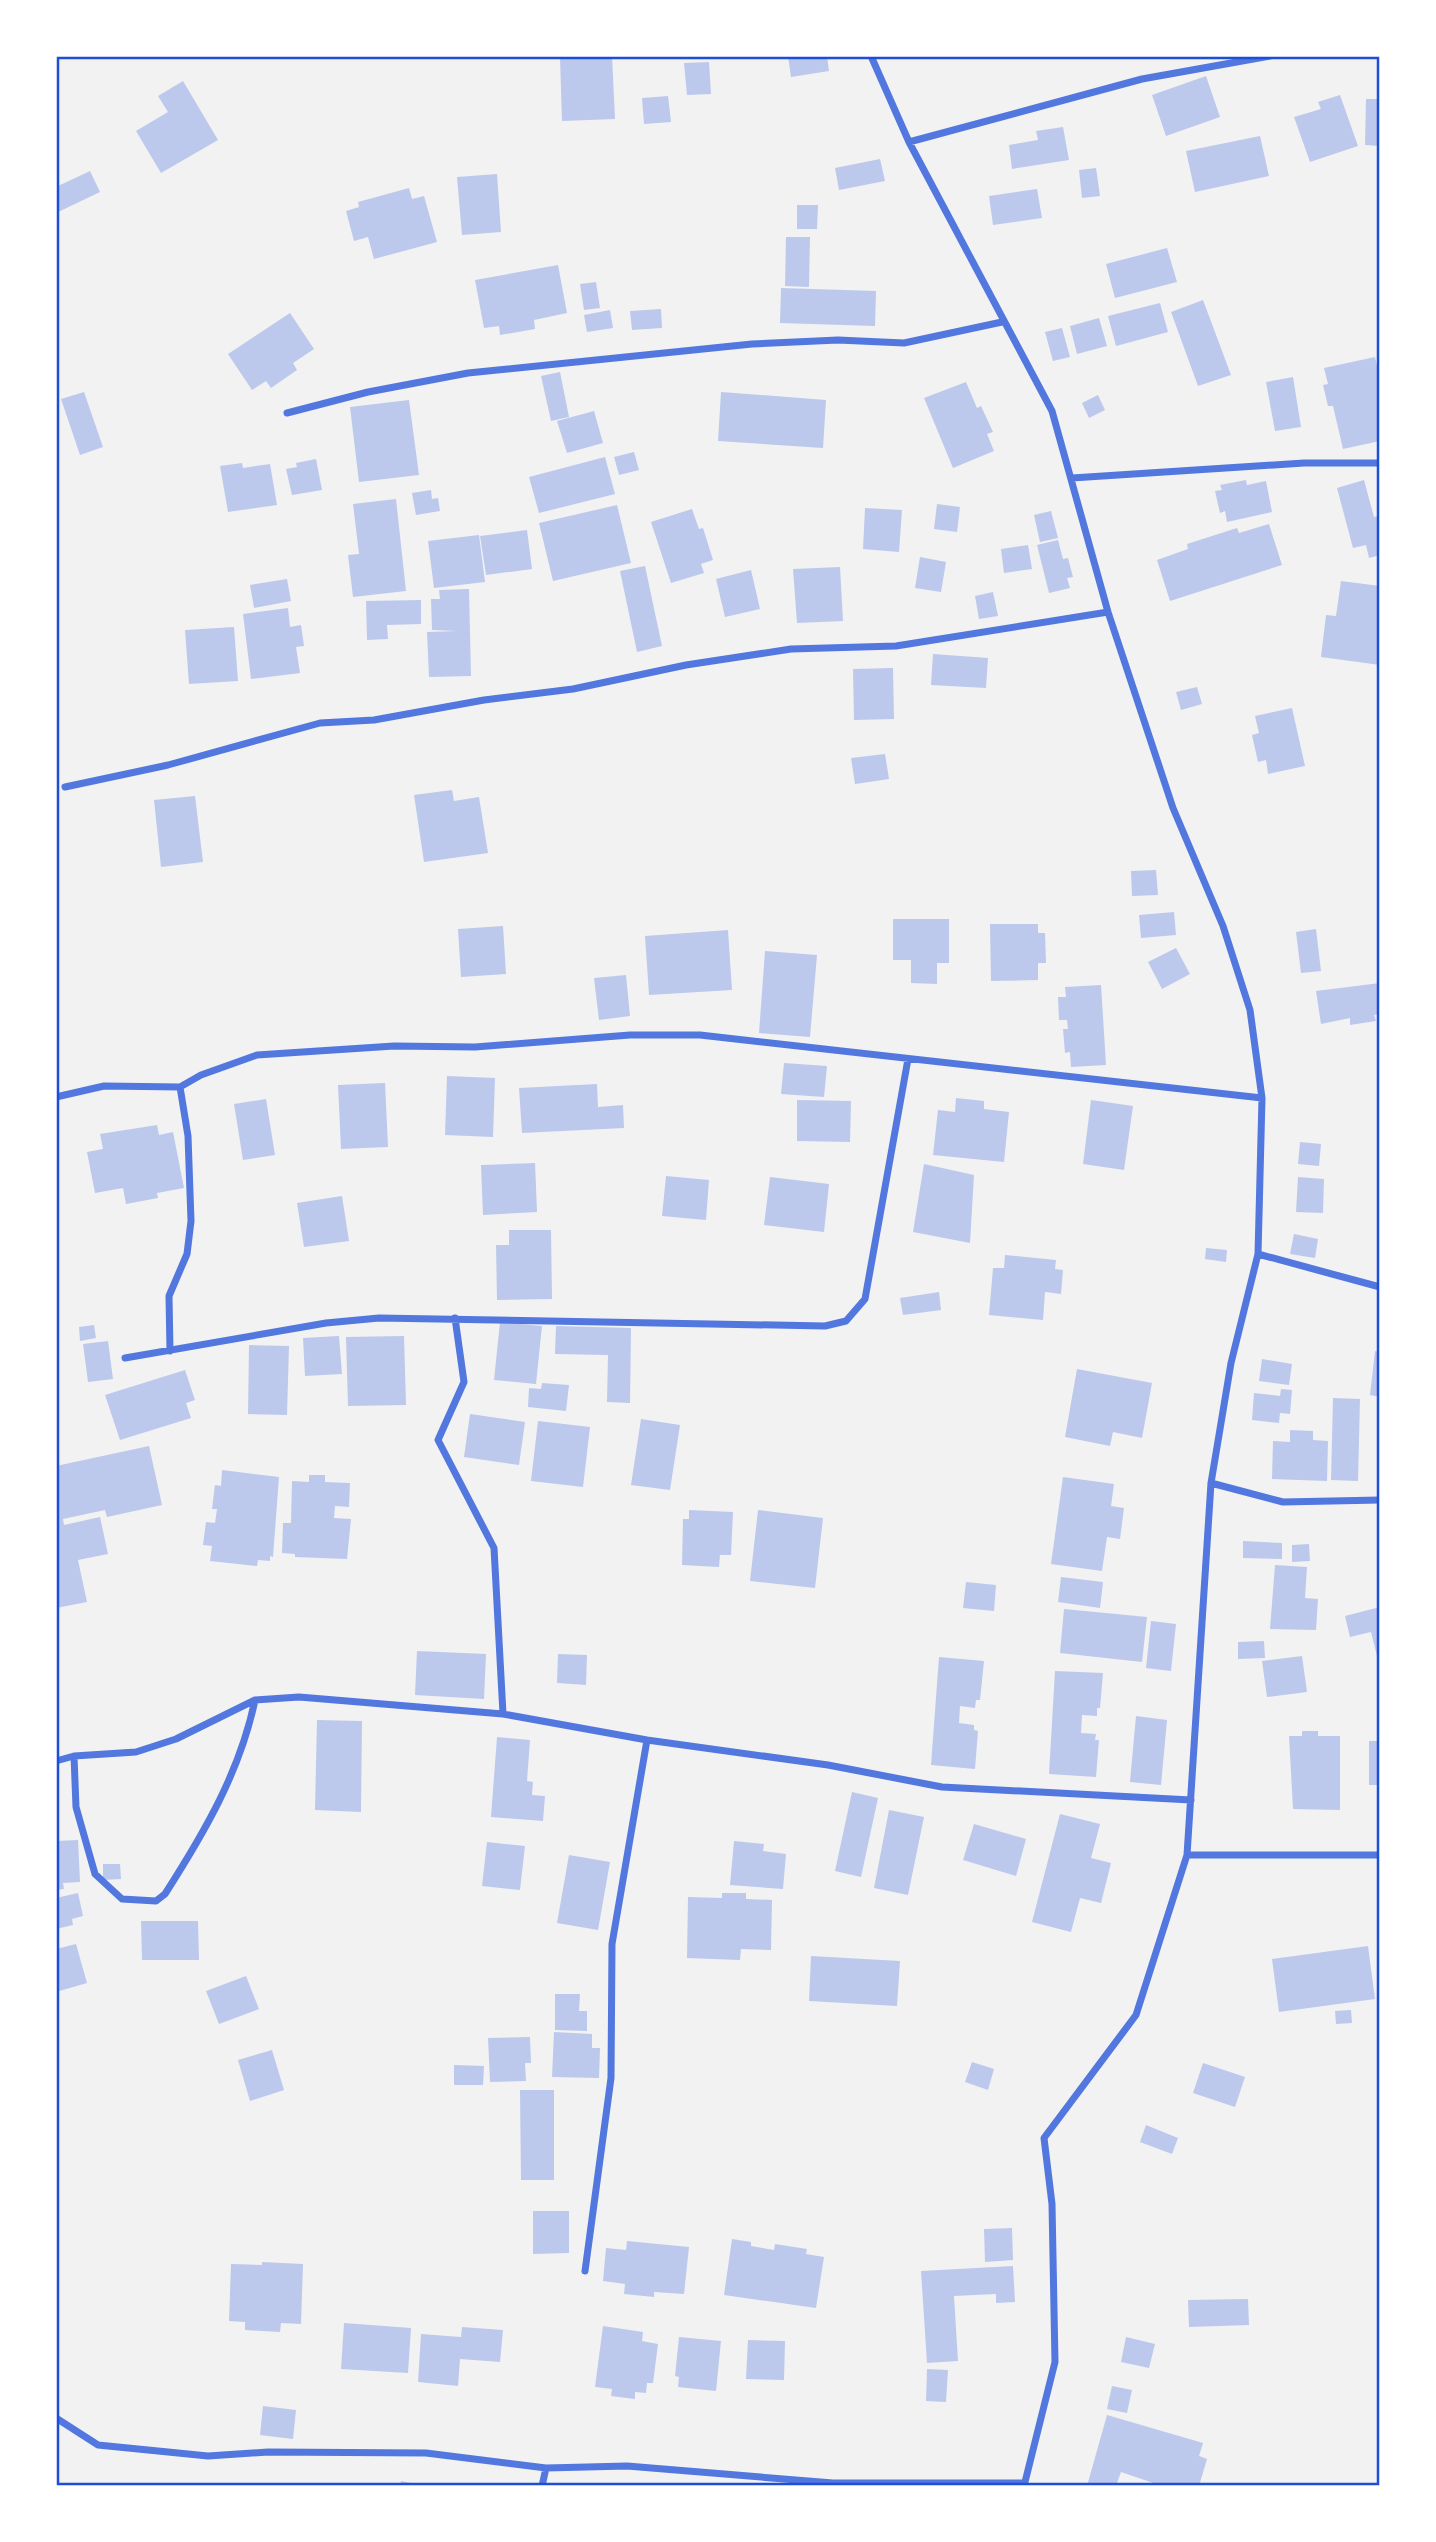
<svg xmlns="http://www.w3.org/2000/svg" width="1436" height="2542" viewBox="0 0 1436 2542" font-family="Commissioner,sans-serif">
	<rect width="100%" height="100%" fill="#f2f2f2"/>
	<path fill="#bdc9ec" d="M612 56 615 119 562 121 560 58Z
		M788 56H827L829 71 791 77Z
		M709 62 711 94 687 95 684 63Z
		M1206 76 1220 117 1166 136 1152 95Z
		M183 81 218 140 161 173 136 131 168 112 158 96Z
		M1340 95 1358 146 1310 162 1294 117 1321 109 1318 102Z
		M668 96 671 122 644 124 642 98Z
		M1366 99H1380V146L1365 145Z
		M1063 127 1069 160 1012 169 1009 145 1038 140 1036 131Z
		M1260 136 1269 176 1195 192 1186 151Z
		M880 159 885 181 839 190 835 168Z
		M1096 168 1100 196 1082 198 1079 170Z
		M90 171 100 192 56 213V187Z
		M497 174 501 232 462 235 457 177Z
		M409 188 412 199 424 196 437 242 374 259 368 237 354 241 346 211 359 207 358 202Z
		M1037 189 1042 218 993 225 989 196Z
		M797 205H818L817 229H797Z
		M786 237H810L809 287 785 286Z
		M1167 248 1177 282 1115 298 1106 264Z
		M558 265 567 313 534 320 535 329 500 335 499 326 484 328 475 280Z
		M596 282 600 308 584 310 580 284Z
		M781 288 876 291 875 326 780 323Z
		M1203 300 1231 375 1198 386 1171 312Z
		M1160 303 1168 332 1116 346 1108 316Z
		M661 309 662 328 632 330 630 311Z
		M610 310 613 328 587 332 584 315Z
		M290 313 314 349 293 363 297 370 271 388 266 381 252 390 228 354Z
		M1099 318 1107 346 1077 354 1070 326Z
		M1062 328 1070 357 1053 361 1045 332Z
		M1375 357 1380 378V441L1343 449 1333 406H1328L1323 385 1328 384 1324 368Z
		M560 372 569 417 551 421 541 376Z
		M1293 377 1301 427 1275 431 1266 382Z
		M966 382 977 408 981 406 993 432 987 434 994 451 953 468 924 398Z
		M84 392 103 447 80 455 61 399Z
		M721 392 826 400 823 448 718 441Z
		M1098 395 1105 410 1089 418 1082 403Z
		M409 400 419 475 359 482 350 407Z
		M594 411 603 443 567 453 557 421Z
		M634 452 639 470 619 475 614 457Z
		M605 457 615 494 539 513 529 477Z
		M316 459 322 490 292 495 286 469 297 467 296 463Z
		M242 463 243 468 270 464 277 505 228 512 220 466Z
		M1246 480 1247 485 1266 481 1272 512 1227 522 1225 511 1220 513 1215 491 1222 490 1220 485Z
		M1364 480 1374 517 1380 516V555L1369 558 1366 545 1353 548 1337 488Z
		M431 490 432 499 438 498 440 511 416 515 412 493Z
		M396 499 406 591 353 597 348 555 359 554 353 504Z
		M937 504 960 507 957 532 934 529Z
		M617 505 631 563 553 581 539 523Z
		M865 508 902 510 899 552 863 549Z
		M692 509 699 529 703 528 713 560 701 564 704 573 671 583 651 522Z
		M1051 511 1058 538 1040 542 1034 515Z
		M1269 524 1282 565 1170 601 1157 560 1188 549 1187 544 1237 528 1239 533Z
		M527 530 532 569 486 575 480 536Z
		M479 535 485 582 434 588 428 541Z
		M1058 540 1063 559 1068 558 1073 577 1067 578 1070 588 1049 593 1037 545Z
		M1028 545 1032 569 1004 573 1001 549Z
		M920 557 946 562 941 592 915 588Z
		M645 566 662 646 637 652 620 571Z
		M840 567 843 621 797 623 793 569Z
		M751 570 760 609 725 617 716 579Z
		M287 579 291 601 254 608 250 585Z
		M1341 581 1380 586V665L1321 657 1326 615 1336 616Z
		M469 589 471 676 429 677 427 632 457 631 432 630 431 599H440L439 590Z
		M993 592 998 616 979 619 975 596Z
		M421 600V624L387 625 388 639 367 640 366 601Z
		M288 608 290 627 301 625 304 646 296 647 300 673 251 679 243 614Z
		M234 627 238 681 189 684 185 630Z
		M933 654 988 658 986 688 931 685Z
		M893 668 894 719 854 720 853 669Z
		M1197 687 1202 704 1181 710 1176 692Z
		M1292 708 1305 766 1268 774 1266 760 1258 762 1252 735 1259 733 1255 716Z
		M885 754 889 779 855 784 851 758Z
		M452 790 454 801 479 797 488 853 424 862 414 795Z
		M195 796 203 862 161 867 154 800Z
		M1156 870 1158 895 1132 896 1131 871Z
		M1174 912 1176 935 1141 938 1139 915Z
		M893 919H949V963H937V984L911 983V960H893Z
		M990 924H1038V933H1045L1046 963H1038V980L991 981Z
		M503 926 506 974 461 977 458 929Z
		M1316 929 1321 971 1301 973 1296 932Z
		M728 930 732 990 649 995 645 936Z
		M1176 948 1190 974 1162 989 1148 962Z
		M765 951 817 955 810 1037 759 1033Z
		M626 975 630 1016 599 1020 594 978Z
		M1380 983V1014L1374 1015 1376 1021 1350 1025V1018L1321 1024 1316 991Z
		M1101 985 1106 1065 1071 1067 1070 1052 1065 1053 1063 1029H1068L1067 1020H1059L1058 997H1066L1065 987Z
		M784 1063 827 1066 824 1097 781 1094Z
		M447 1076 495 1078 493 1137 445 1135Z
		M385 1083 388 1147 341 1149 338 1085Z
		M597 1084 598 1107 623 1105 624 1128 522 1133 519 1088Z
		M956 1098 984 1101V1109L1009 1112 1004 1162 933 1155 938 1110 955 1112Z
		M266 1099 275 1155 243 1160 234 1104Z
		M797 1100 851 1101 850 1142 797 1141Z
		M1091 1100 1133 1106 1124 1170 1083 1164Z
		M157 1125 159 1135 173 1132 184 1188 157 1193 158 1198 126 1204 123 1188 95 1193 87 1152 103 1149 100 1134Z
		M1300 1142 1321 1144 1319 1166 1298 1164Z
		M535 1163 537 1212 483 1215 481 1165Z
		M924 1164 974 1175 970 1243 913 1232Z
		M666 1176 709 1180 706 1220 662 1216Z
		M770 1177 829 1184 824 1232 764 1225Z
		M1298 1177 1324 1179 1323 1213 1296 1212Z
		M342 1196 349 1241 304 1247 297 1203Z
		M509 1230H551L552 1299 497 1300 496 1245H509Z
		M1294 1234 1318 1239 1315 1258 1290 1254Z
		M1206 1248 1227 1250 1226 1262 1205 1259Z
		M1005 1255 1056 1260 1055 1269 1063 1270 1061 1294 1045 1292 1043 1320 989 1315 993 1268H1004Z
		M939 1292 941 1310 903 1315 900 1298Z
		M500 1322 542 1326 536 1384 494 1380Z
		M94 1325 96 1338 80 1341 79 1327Z
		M556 1326 631 1328 630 1403 607 1402 608 1355 555 1354Z
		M339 1336 342 1374 305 1376 303 1338Z
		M404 1336 406 1405 348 1406 346 1337Z
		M108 1341 113 1379 88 1382 83 1344Z
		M249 1345 289 1346 287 1415 248 1414Z
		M1375 1351 1380 1352V1397L1370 1395Z
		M1262 1359 1292 1364 1289 1385 1259 1381Z
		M1077 1369 1152 1383 1142 1438 1113 1432 1110 1446 1065 1437Z
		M185 1370 195 1400 186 1403 191 1418 120 1440 105 1395Z
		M542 1383 569 1385 566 1411 528 1407 529 1388 541 1389Z
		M1281 1389 1292 1390 1290 1414 1280 1413 1279 1423 1252 1420 1254 1393 1280 1396Z
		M1333 1398 1360 1399 1358 1481 1331 1480Z
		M470 1414 525 1422 519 1465 464 1457Z
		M641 1419 680 1425 670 1490 631 1485Z
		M538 1421 590 1427 583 1487 531 1481Z
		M1290 1430 1313 1431V1440L1328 1441 1327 1481 1272 1479 1273 1441 1290 1442Z
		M149 1446 162 1505 107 1517 105 1510 63 1519 64 1525 100 1517 108 1554 78 1560 87 1602 56 1608V1466Z
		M222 1470 279 1477 273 1557 270 1556V1561L258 1560 257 1566 210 1561 212 1546 203 1545 206 1522 215 1523 217 1509H212L215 1485 221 1486Z
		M309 1475H325V1482L350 1483 349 1507 335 1506 334 1518 351 1519 347 1559 295 1557V1554L282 1553 283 1523H291L292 1481 309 1482Z
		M1063 1477 1114 1484 1111 1506 1124 1508 1120 1539 1107 1537 1102 1571 1051 1564Z
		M689 1510 733 1512 731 1555H720L719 1567 682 1565 683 1519H689Z
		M758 1510 823 1518 815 1588 750 1581Z
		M1243 1541 1282 1543V1559L1243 1558Z
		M1309 1544 1310 1561 1292 1562V1545Z
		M1275 1565 1307 1567 1305 1598 1318 1599 1316 1630 1270 1629Z
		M1061 1577 1103 1582 1100 1608 1058 1602Z
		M966 1582 996 1585 994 1611 963 1608Z
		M1380 1607V1664H1379L1371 1632 1350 1637 1345 1616Z
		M1064 1609 1147 1617 1142 1662 1060 1653Z
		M1151 1621 1176 1624 1171 1671 1146 1668Z
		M1264 1641 1265 1658 1238 1659V1642Z
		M417 1651 486 1654 484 1699 415 1695Z
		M558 1654 587 1655 586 1685 557 1683Z
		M1302 1656 1307 1692 1267 1697 1262 1661Z
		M939 1657 984 1661 980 1700H976L975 1708 960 1706 959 1723 974 1725V1730L978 1731 975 1769 931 1765Z
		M1055 1671 1103 1673 1100 1708H1097V1716L1082 1715 1081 1733 1096 1734 1095 1740H1099L1096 1777 1049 1774Z
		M1136 1716 1167 1720 1161 1785 1130 1782Z
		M317 1720 362 1721 361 1812 315 1810Z
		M1302 1731H1318V1736H1340V1810L1293 1809 1289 1736H1302Z
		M497 1737 530 1740 527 1781 533 1782 532 1795 545 1796 543 1821 491 1817Z
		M1369 1741H1380V1785H1369Z
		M852 1792 878 1798 861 1877 835 1871Z
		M889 1810 924 1817 908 1895 874 1888Z
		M1060 1814 1100 1824 1091 1858 1111 1863 1101 1903 1080 1898 1071 1932 1032 1922Z
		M974 1824 1026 1839 1016 1876 963 1860Z
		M78 1840 80 1882 63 1883 64 1889 56 1890V1841Z
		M734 1841 764 1844 763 1851 786 1854 783 1889 730 1885Z
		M487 1842 525 1846 520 1890 482 1886Z
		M569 1855 610 1862 598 1930 557 1923Z
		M103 1864H120L121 1879 103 1880Z
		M78 1893 83 1916 72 1919 73 1925 56 1929V1898Z
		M722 1893H746V1899L772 1900 771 1950 741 1949 740 1960 687 1958 688 1897 722 1898Z
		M141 1921H198L199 1960H142Z
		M76 1944 87 1983 56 1992V1949Z
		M1368 1946 1375 1999 1279 2012 1272 1959Z
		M811 1956 900 1961 897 2006 809 2001Z
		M246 1976 259 2009 219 2024 206 1991Z
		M555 1994H580L579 2011H587V2031L555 2030Z
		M1351 2010 1352 2023 1336 2024 1335 2011Z
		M554 2032 592 2034V2048H600L599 2078 552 2077Z
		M530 2037 531 2063H525L526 2081 490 2082 488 2038Z
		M272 2050 284 2090 250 2101 238 2060Z
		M972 2062 994 2069 988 2090 965 2082Z
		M1203 2063 1245 2077 1235 2107 1193 2093Z
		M454 2065 484 2066 483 2085H454Z
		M520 2090H554V2180H521Z
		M1146 2125 1178 2138 1172 2154 1140 2142Z
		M533 2211H569V2253L533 2254Z
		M1012 2228 1013 2260 985 2262 984 2229Z
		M732 2239 751 2242V2246L774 2250 775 2244 807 2249 806 2254 824 2257 816 2308 724 2295Z
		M627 2241 689 2247 684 2294 654 2292V2297L624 2294 625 2284 603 2281 606 2248 626 2250Z
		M262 2262 303 2264 301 2324 281 2323 280 2332 245 2330V2322L229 2321 231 2264 262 2265Z
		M1013 2266 1015 2302 996 2303V2294L954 2296 958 2361 927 2363 921 2271Z
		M1248 2299 1249 2325 1189 2327 1188 2300Z
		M344 2323 411 2328 408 2373 341 2369Z
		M603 2326 643 2332 642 2341 658 2344 653 2383H647L646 2393 635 2392V2399L611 2396 612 2389 595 2387Z
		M462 2327 503 2330 500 2362 460 2359 458 2386 418 2382 421 2334 461 2337Z
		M679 2337 721 2341 716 2391 678 2387 679 2377 675 2376Z
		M1126 2337 1155 2344 1149 2368 1121 2362Z
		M748 2340 785 2341 784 2380 746 2379Z
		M927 2369 948 2370 946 2402 926 2401Z
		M1112 2386 1132 2390 1127 2413 1107 2409Z
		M263 2406 296 2410 293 2439 260 2435Z
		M1107 2415 1203 2443 1199 2456 1207 2459 1199 2486H1162L1121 2472 1117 2483 1125 2486H1087Z
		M401 2481 421 2485V2486H400Z"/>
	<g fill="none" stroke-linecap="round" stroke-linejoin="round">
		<path stroke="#5277de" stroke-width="7" d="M871 56 909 142 1052 411 1108 612 1173 808 1223 926 1250 1010 1262 1098 1258 1254 1231 1363 1211 1483 1187 1855 1136 2015 1044 2138 1052 2204 1055 2362 1024 2486
			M909 142 1142 79 1270 56
			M287 413 368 392 468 373 752 344 838 340 904 343 1002 322
			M1072 478 1304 463H1380
			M65 787 168 765 320 723 374 720 484 700 573 689 686 665 791 649 896 646 1108 612
			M56 1097 104 1086 180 1087 201 1075 257 1055 394 1046 475 1047 630 1035H700L1262 1098
			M1258 1254 1380 1287
			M455 1318 464 1382 438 1440 494 1548 503 1714
			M170 1351 169 1296 187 1254 191 1221 188 1136 180 1087
			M125 1358 326 1323 379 1318 825 1326 846 1321 865 1299 908 1059
			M1211 1483 1283 1502 1380 1500
			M74 1756 76 1807 95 1874 122 1899 156 1901 165 1894C204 1833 240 1772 255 1700
			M56 1761 74 1756 136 1752 176 1739 255 1700 299 1697 503 1714 647 1740 828 1765 942 1787 1191 1800
			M1187 1855H1380
			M585 2271 611 2078 612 1944 647 1740
			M56 2418 98 2445 208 2456 268 2452 426 2453 546 2468 627 2466 833 2483H1024
			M542 2486 546 2468"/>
	</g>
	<rect width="1436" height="2542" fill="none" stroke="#ffffff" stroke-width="116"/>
	<rect x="58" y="58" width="1320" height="2426" fill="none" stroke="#1d4ed8" stroke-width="2.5"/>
</svg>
